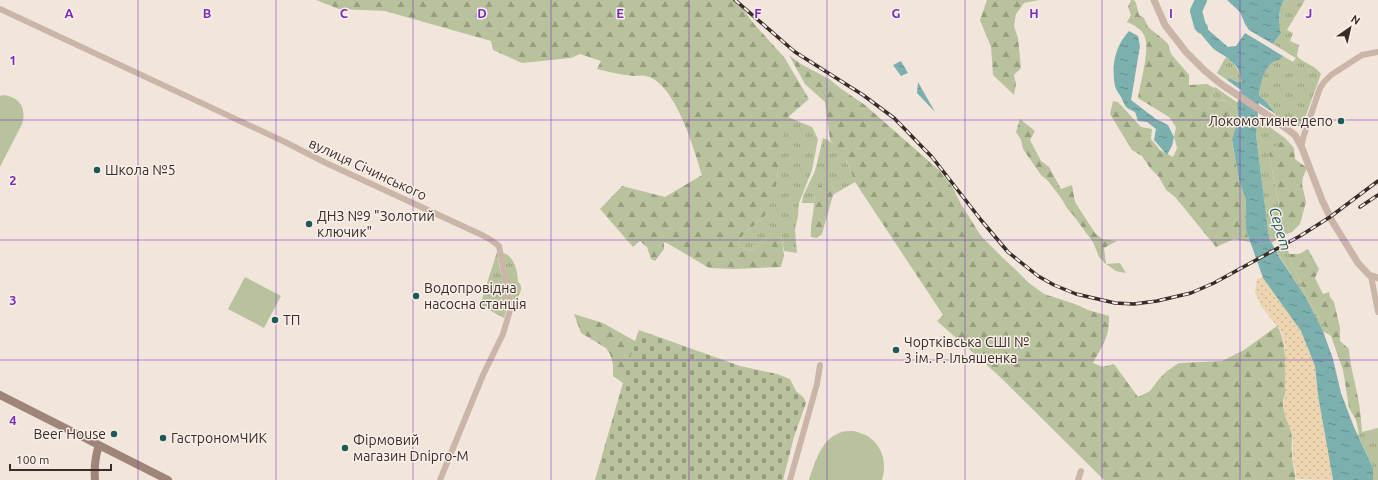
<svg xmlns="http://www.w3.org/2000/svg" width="1378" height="480" viewBox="0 0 1378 480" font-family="Ubuntu,sans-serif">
	<defs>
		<pattern id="grass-tufts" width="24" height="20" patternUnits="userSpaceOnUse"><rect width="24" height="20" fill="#b8c29c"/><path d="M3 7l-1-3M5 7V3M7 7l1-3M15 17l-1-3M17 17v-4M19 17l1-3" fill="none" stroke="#969e7f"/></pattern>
		<pattern id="forest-firs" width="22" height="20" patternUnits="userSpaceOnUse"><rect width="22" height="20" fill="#b8c29c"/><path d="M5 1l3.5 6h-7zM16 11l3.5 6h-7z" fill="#969e7f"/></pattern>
		<pattern id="sand-dots" width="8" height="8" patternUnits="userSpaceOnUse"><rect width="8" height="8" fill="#eed5b2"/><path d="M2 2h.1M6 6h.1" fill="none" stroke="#cdb799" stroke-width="1.8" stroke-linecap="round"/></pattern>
		<pattern id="cemetery-stones" width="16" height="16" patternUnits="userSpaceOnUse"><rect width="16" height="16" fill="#b8c29c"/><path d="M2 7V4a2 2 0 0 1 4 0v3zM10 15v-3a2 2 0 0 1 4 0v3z" fill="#969e7f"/></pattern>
		<pattern id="water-ripples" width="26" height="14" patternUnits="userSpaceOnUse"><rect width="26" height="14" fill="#7bb0ae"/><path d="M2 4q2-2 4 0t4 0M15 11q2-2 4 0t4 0" fill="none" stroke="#668f8e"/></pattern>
	</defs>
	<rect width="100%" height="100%" fill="#f2e6dc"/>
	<path fill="url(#grass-tufts)" d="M1284 0H1305L1287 30 1293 33 1290 41 1299 45 1297 56C1304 64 1314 64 1321 74L1302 126C1293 127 1278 120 1273 112 1272 109 1271 106 1269 104 1265 101 1262 98 1259 95 1261 84 1263 70 1272 63 1276 60 1280 61 1283 56L1293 62 1296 58 1273 44 1281 33C1278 22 1278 10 1284 0Z
		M1226 57C1236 64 1239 71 1242 82H1237L1229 78 1227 80 1217 73Z
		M1215 87 1238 103 1237 109 1227 101 1209 99 1213 94 1214 88Z
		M788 117 812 127 818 139 812 170 799 203 798 216 795 230 797 253 784 251 781 233H772L752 251 740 247 738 243 743 235 764 217 777 183 778 149Z
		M1257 118 1285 138 1294 148 1282 141 1269 154 1281 217V236L1272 243 1269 238 1256 134Z
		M823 138C841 144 849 166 855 182L836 193 831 184 814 196V203H802L803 196 815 171Z
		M1285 242 1289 254 1292 265 1301 283 1306 296 1331 336 1323 331 1305 296 1275 249Z
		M497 249C498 255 498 261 500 268 504 285 511 300 504 318L480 305 497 252Z
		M503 253C514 255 518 272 518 282 525 287 519 296 514 301H513Z
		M1378 428V480H1373V468L1358 435 1362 432Z"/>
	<path fill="url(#forest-firs)" d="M316 0H736L754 24 784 57 809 99 788 117 779 149 777 183 769 208 764 217 743 235 738 243 740 247 752 251 772 233H781L784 255 781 267 734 269 709 268 667 243 664 242V249L655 261 651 259 647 247 640 241 633 247 600 209 622 186 665 197 702 175C694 149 675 82 646 76 642 75 638 76 634 76 622 75 609 72 597 69L601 61 580 54 571 58 522 63 493 50 491 41 385 11 339 9Z
		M987 0H1039L1024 3 1016 14 1014 26 1018 38 1021 68 1014 75 1016 84 1014 95 993 75 991 47 980 20Z
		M1131 0H1134L1136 3 1139 15 1144 18 1148 27 1163 39 1168 44 1171 54 1189 75V85L1207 84 1214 88 1213 94 1209 99 1227 101 1237 109 1238 120 1232 141 1239 180 1246 200V230L1250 242 1234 239 1216 247 1175 197 1166 190 1159 177 1150 168 1142 156 1132 150 1110 114 1113 101 1118 102 1141 127 1152 129 1151 139 1160 150 1173 157 1177 148 1174 137 1176 127 1169 117 1138 98C1140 84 1151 47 1144 35 1141 29 1134 25 1127 22L1131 15 1128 7Z
		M789 55 801 64 829 79 840 88 865 105 939 170 953 188 961 204 981 236 1004 259 1016 270 1029 283 1044 294 1075 304 1088 310 1109 316C1110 337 1102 346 1093 363L1103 367 1114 364 1138 397 1150 391 1159 379 1167 371 1179 363 1222 361 1244 350 1277 326C1288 343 1285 373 1285 393 1285 396 1283 399 1283 402 1283 413 1288 421 1291 431 1293 440 1291 447 1292 456 1292 465 1296 470 1295 480H1104L998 375 937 321 943 315 855 182 847 162 840 152 830 140 825 102 805 84Z
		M1020 119 1035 131 1030 140 1041 161 1049 167 1061 189 1072 185 1075 202 1095 233 1102 239 1117 241 1104 248 1106 264 1120 263 1126 273 1116 271 1106 264 1099 257 1093 242 1087 234 1073 215 1067 208 1061 198 1048 181 1041 175 1023 149 1021 140 1016 132Z
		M1282 141 1294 148 1295 159 1307 168 1303 177 1302 184 1306 202 1300 224 1292 232 1281 236V217L1269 154 1273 148Z
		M831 184 836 193 833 195 822 234 817 238 811 237C810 226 813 216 814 205 815 199 813 194 816 189 819 184 826 185 831 184Z
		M1308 249 1319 269 1315 278 1323 294 1329 292 1330 297 1334 302 1340 328V341L1349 349C1350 365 1354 378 1357 393 1360 406 1361 419 1362 432L1359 434 1356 420 1349 408 1343 370 1331 336 1306 296 1301 283 1292 265 1289 254H1299Z
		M574 314 603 323 635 341 638 365 623 383 613 376V364L610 354 606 348 581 333Z"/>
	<path fill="url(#sand-dots)" d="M1263 278 1301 331 1315 366 1318 395 1333 480 1295 479 1296 473 1292 456 1293 445 1292 433 1285 416 1283 401 1285 394V350L1282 333 1261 306 1255 292 1257 279Z"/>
	<path fill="url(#cemetery-stones)" d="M639 330 740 366 777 374 790 379 796 391 804 398 806 403 794 437 783 480H595L635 341Z"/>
	<path fill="#b8c29c" d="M3 95C20 97 27 108 22 124L0 167V96Z
		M245 277 281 296 264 328 228 309Z
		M854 431C859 433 865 434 869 437 883 447 887 464 882 480H809C815 463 820 441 839 433 843 431 849 431 854 431Z"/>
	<path fill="url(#water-ripples)" d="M1227 0H1284C1278 10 1278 22 1281 33L1273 44 1249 30 1245 24 1240 12Z
		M1193 11 1198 14 1205 27 1228 47 1236 46 1245 33 1283 56C1280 61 1276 60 1272 63 1263 70 1261 84 1259 95 1265 101 1271 105 1274 113L1259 103 1256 134 1269 238 1280 258 1305 296 1323 331 1333 359 1341 393 1354 427 1373 468V480H1333L1318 395 1315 366 1301 331 1263 278 1246 230V200L1239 180 1232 140 1238 120 1237 104 1241 90 1227 80 1229 78 1237 82H1242C1240 75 1239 68 1233 63 1228 57 1221 54 1215 50 1208 43 1188 21 1193 11Z
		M1129 31 1138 36 1140 46 1131 100 1156 119 1168 125 1174 137 1172 146 1167 155 1154 140 1156 129 1147 122 1138 121 1135 112C1124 107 1126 107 1121 97 1119 94 1116 90 1115 86 1111 66 1115 46 1129 31Z
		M901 61 908 73 901 76 893 65Z
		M918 82 935 112 917 93Z"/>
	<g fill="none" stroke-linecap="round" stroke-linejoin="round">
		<path stroke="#7bb0ae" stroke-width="12" d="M1201 0 1196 11 1200 26 1202 28"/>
		<path stroke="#cbb5a8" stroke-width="6" d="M0 9 285 142 326 163 482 235 491 240 499 246 511 307 503 334 483 375 440 480
			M1301 147 1304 135 1320 88 1324 82 1331 75 1362 55 1378 52
			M1371 276 1378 312
			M790 480 817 384 820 365
			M1078 480 1081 471"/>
		<path stroke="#cbb5a8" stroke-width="7" d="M1154 0 1165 25 1186 52 1205 71 1221 84 1272 118 1295 135 1302 148 1322 200 1332 221 1358 263 1369 275 1378 278"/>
		<path stroke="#9e8479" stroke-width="8" d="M0 395 168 480
			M95 480C94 467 95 457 99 445"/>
		<g stroke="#372c28" stroke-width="3.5">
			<path id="rail" d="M735 0 795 52 863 95 894 118 932 157 981 220 1008 252 1038 276 1054 285 1076 294 1115 303 1134 304 1157 301 1191 293 1214 283 1300 236 1330 217 1378 181
				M1360 207 1378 195"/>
		</g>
		<use href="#rail" stroke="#faf0e9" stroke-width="2" stroke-dasharray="6" stroke-linecap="butt"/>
	</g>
	<path fill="none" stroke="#7b2cbf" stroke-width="1" stroke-opacity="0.55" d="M138 0V480M276 0V480M413 0V480M551 0V480M689 0V480M827 0V480M965 0V480M1102 0V480M1240 0V480M0 120H1378M0 240H1378M0 360H1378"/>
	<g fill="#1d5958" stroke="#faf0e9" stroke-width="1.5">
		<circle cx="1341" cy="121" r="4"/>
		<circle cx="97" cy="170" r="4"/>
		<circle cx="309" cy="224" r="4"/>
		<circle cx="416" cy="296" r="4"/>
		<circle cx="275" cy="320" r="4"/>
		<circle cx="896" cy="350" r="4"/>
		<circle cx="114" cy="434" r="4"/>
		<circle cx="163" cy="438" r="4"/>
		<circle cx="345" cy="448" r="4"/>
	</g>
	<g text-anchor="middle" stroke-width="3" stroke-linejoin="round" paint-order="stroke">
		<g font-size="14" fill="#372c28" stroke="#faf0e9" text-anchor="start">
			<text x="1333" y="126" text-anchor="end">Локомотивне депо</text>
			<text x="105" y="175">Школа №5</text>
			<text x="317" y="221">ДНЗ №9 "Золотий<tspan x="317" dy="16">ключик"</tspan></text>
			<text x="424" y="293">Водопровідна<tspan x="424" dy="16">насосна станція</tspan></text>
			<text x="283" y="325">ТП</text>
			<text x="904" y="347">Чортківська СШІ №<tspan x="904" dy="16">3 ім. Р. Ільяшенка</tspan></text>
			<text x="106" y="439" text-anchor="end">Beer House</text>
			<text x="171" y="443">ГастрономЧИК</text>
			<text x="353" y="445">Фірмовий<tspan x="353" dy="16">магазин Dnipro-M</tspan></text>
		</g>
		<g font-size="14" fill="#372c28" stroke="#faf0e9">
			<text transform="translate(368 169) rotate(25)" y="5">вулиця Січинського</text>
		</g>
		<g font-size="15" font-style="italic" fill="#1d5958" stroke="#faf0e9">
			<text transform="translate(1280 229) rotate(74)" y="5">Серет</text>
		</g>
	</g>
	<g font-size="13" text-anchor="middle" font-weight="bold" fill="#7b2cbf" stroke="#faf0e9" stroke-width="3" stroke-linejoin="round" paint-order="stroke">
		<text x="69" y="18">A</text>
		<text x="207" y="18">B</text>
		<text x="344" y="18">C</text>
		<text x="482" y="18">D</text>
		<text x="620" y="18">E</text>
		<text x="758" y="18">F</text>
		<text x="896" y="18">G</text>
		<text x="1034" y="18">H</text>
		<text x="1171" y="18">I</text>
		<text x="1309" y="18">J</text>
		<text x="13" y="65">1</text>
		<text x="13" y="185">2</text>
		<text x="13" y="305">3</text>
		<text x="13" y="425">4</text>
	</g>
	<g transform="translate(1350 28) rotate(34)" stroke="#faf0e9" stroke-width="3" paint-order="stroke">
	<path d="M0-3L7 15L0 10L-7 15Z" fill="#372c28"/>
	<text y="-6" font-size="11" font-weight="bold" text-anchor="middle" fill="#372c28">N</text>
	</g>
	<path d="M10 464v6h101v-6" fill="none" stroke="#372c28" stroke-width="2"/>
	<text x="16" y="464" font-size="12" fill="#372c28" stroke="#faf0e9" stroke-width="3" paint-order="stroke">100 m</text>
</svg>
